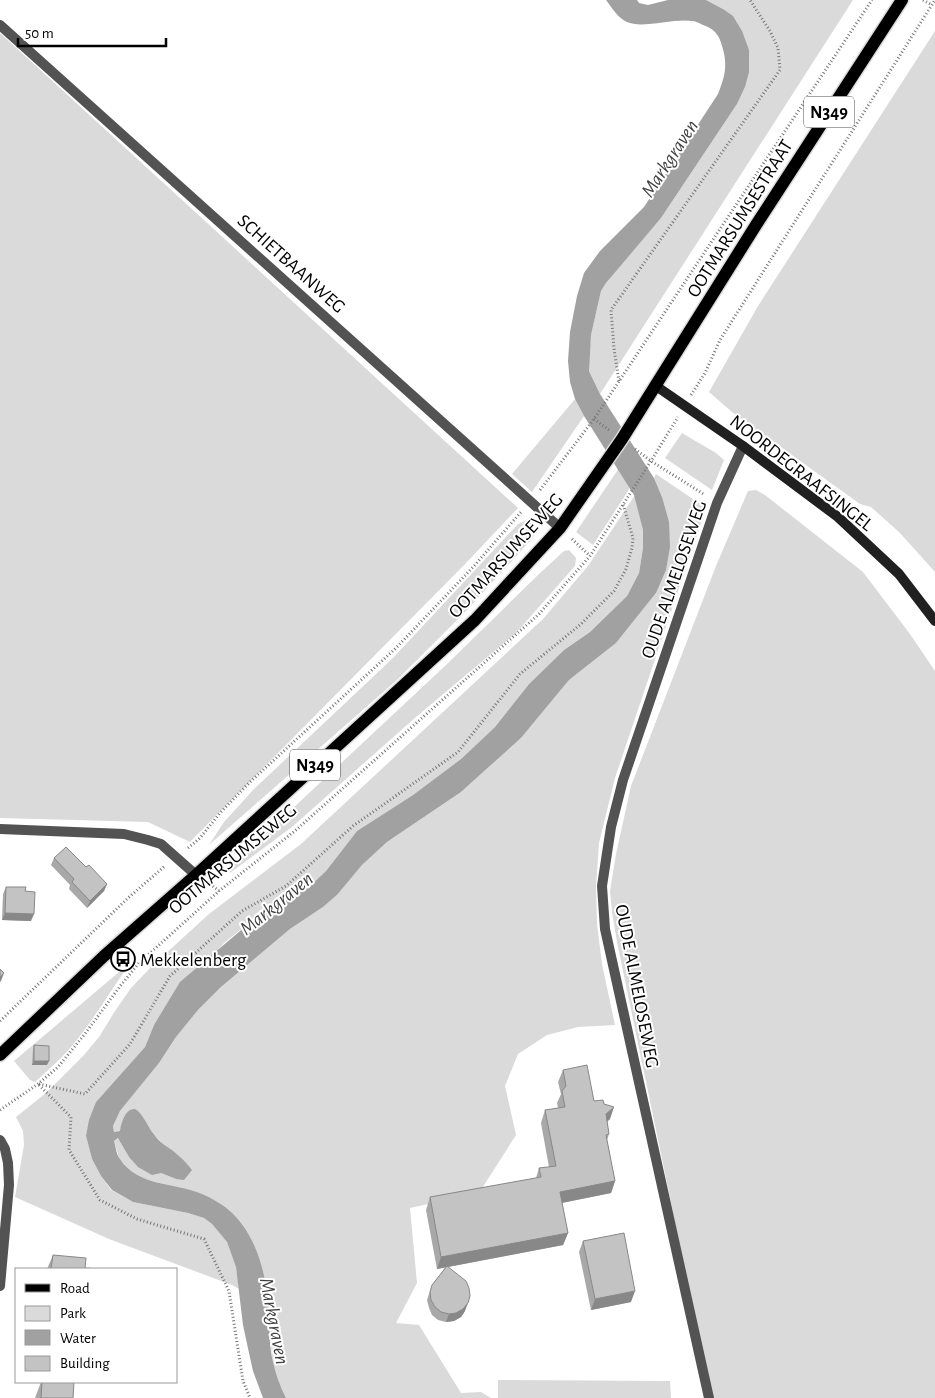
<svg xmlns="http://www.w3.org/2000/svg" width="935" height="1398" viewBox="0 0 935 1398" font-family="'Alegreya Sans',sans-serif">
	<rect width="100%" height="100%" fill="#fff"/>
	<path fill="#dadada" d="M706 0H853L600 394 589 371V357L591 335 601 291 606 283 624 260 661 218 737 104 745 87 723 9Z
		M935 31V572L900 533 871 507 860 504 732 412 709 392 758 306Z
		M0 33 518 508 467 562 190 842 148 822 0 818Z
		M575 399 584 416 532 492 512 474Z
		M682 433 716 453 724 460 712 490 665 458Z
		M619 468 630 488 593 545 576 532Z
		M656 474 706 508 615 778 599 843 596 887 597 924 602 964 615 1025 578 1027 547 1035 518 1054 505 1086 516 1135 479 1193 410 1208 417 1283 396 1323 419 1325 461 1393 481 1392 491 1398H286L279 1383 272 1361 269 1311 201 1194 141 1178 127 1168 119 1158 114 1141 119 1138 129 1157 161 1173 176 1179 178 1155C167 1148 158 1140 150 1129L122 1122 120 1131 114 1132 113 1126 120 1111 159 1063 176 1037 198 1010 221 987 290 929 323 907 337 895 362 865 387 842 461 792 521 738 569 680 616 643 656 593 662 497 654 478Z
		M756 490 765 495 863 572 910 634 935 671V1398H710L667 1183 617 942 612 912 610 891 616 854 631 786 716 566 748 491Z
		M635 495 643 530V548L639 573 627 596 590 632 564 650 529 684 495 727 461 759 413 795 357 831 326 871 309 887 265 910 224 943 154 1025 145 1047 96 1102 86 1136 92 1159 101 1176 111 1190 133 1202 188 1213 204 1218 212 1224 227 1242 236 1266 239 1289 232 1285 109 1239 15 1197 24 1145 23 1131 16 1117 46 1093 84 1055 99 1037 115 1011 131 988 152 966 209 914 301 844 543 619 588 566Z
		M529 519 534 526 536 533 530 541 468 609 397 680 209 845 224 822 254 789 393 658 518 524Z
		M569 550 576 558 575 566 516 633 416 717 292 827 230 873V867L445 666 539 574 564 551Z
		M132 961C111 989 94 1020 71 1047 60 1060 47 1071 35 1082L30 1080 14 1061Z
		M498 1380 670 1381 671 1398H498Z"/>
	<path fill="#a1a1a1" d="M606 0H637L639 3 648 5 668 0H706L723 9 733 16 742 31 749 50V72L745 87 737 104 661 218 606 283 601 291 591 335 589 371 600 394 654 478 662 497 669 522 670 547 666 570 656 593 616 643 569 680 521 738 461 792 387 842 362 865 337 895 323 907 290 929 221 987 198 1010 176 1037 159 1063 120 1111 113 1126 114 1132 120 1131C121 1124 125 1109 134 1109 141 1110 148 1127 153 1133 161 1145 170 1147 179 1156 184 1160 188 1165 192 1170L184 1180 176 1179 161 1173 152 1175 138 1167 129 1157 118 1138 114 1141C116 1147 116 1154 120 1159 138 1187 174 1182 202 1194 210 1197 225 1206 231 1212 258 1237 267 1278 269 1313 270 1329 269 1347 273 1362 276 1375 280 1386 286 1398H263L253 1371 249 1353 243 1325 236 1267 227 1242 212 1224 204 1218 188 1213 133 1202 112 1190 101 1176 92 1159 86 1136 89 1120 96 1102 145 1047 154 1025 180 982 265 910 309 887 326 871 357 831 413 795 461 759 495 727 529 684 564 650 590 632 627 596 639 573 643 548V530L634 495 584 416 575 399 570 382 568 361 570 332 577 296 584 273 600 251 644 207 718 94C725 76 728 65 722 46 719 34 714 29 703 25 699 23 695 21 692 21 674 18 642 29 627 22 618 18 612 8 606 0Z"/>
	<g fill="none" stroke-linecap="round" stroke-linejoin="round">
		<g stroke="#dbdbdb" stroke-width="15">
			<path id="primary" d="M0 1055 104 956 196 875 475 620 560 528 622 439 756 225 902 0"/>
		</g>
		<path stroke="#757575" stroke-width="3" stroke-dasharray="1 2.5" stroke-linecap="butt" d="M923 0 932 5
			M619 381 614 349 611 310 780 70 778 48 770 31 750 0
			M691 395 705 373 720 340 935 0
			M594 419 609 430
			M635 449 651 461 705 495
			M540 490 594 419 872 0
			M572 539 590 556
			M188 848 200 838 220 813 250 782 396 648 475 565 521 512
			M210 884 219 891
			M0 1021 128 898 165 866
			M39 1084 85 1094 130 1044 170 976 242 911 286 886 353 826 458 752 520 674 581 624 614 591 626 569 632 548 633 538 623 504
			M39 1085 71 1117 69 1150 100 1200 137 1219 204 1239 229 1291 243 1381 250 1398
			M0 1110 38 1084 58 1067 84 1035 121 985 139 963 219 891 296 830 539 614 590 556 651 461 678 417"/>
		<path stroke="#535353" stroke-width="10" d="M0 25 560 528
			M0 829 124 834 148 840 161 844 196 875
			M0 1140 5 1149 8 1163 9 1185 0 1286
			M709 1398 605 929 602 886 611 827 623 780 717 503 743 446"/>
		<path stroke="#202020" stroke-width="10" d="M656 386 743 446 838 517 899 574 935 621"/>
		<use href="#primary" stroke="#000" stroke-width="12"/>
	</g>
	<path fill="#a8a8a8" d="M54 858 86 867 107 884 104 891 87 908 69 889 70 885 51 865Z
		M6 887 25 891 31 921 2 920 3 894Z
		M34 1045 47 1065H32L33 1049Z
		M563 1070 594 1101 604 1104 610 1119 607 1122 609 1134 607 1140 615 1181 611 1193 562 1203 568 1233 563 1245 448 1267 465 1311 461 1317 454 1321 446 1322 438 1320 432 1315 429 1308 427 1300 432 1285 446 1267 437 1269 426 1210 430 1197 536 1178 539 1168 549 1167 541 1123 545 1110 558 1108 557 1103 561 1094 558 1082Z
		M583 1241 631 1302 591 1310 579 1252Z
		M53 1255 85 1268 101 1269H47Z
		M41 1382H74L73 1398H35Z"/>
	<path fill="#888" d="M107 884 104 891 87 908 90 901Z
		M5 913 34 914 31 921 2 920Z
		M4 973 1 981 0 982V977Z
		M34 1061H49L47 1065H32Z
		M614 1107 610 1119 601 1126 606 1114Z
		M615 1181 611 1193 556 1204 560 1192Z
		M568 1233 563 1245 437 1269 441 1257Z
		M635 1291 631 1302 591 1310 595 1299Z
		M468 1303 465 1311 461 1317 454 1321 446 1322 449 1314Z"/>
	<path fill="#c3c3c3" stroke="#888" d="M66 847 86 867 89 865 107 884 90 901 72 882 74 879 54 858Z
		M6 887H26L25 891 35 892 34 914 5 913Z
		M0 969 4 973 0 977Z
		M34 1045 49 1046V1061H34Z
		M587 1065 594 1101 603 1100 604 1104 614 1107 606 1114 609 1134 606 1135 615 1181 560 1192 568 1233 441 1257 430 1197 541 1177 539 1168 556 1166 545 1110 565 1107 562 1091 566 1086 563 1070Z
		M624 1233 635 1291 595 1299 583 1241Z
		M53 1255 86 1258 85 1268 101 1269H51Z
		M447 1266 466 1281 469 1288 470 1296 468 1303 463 1309 456 1313 449 1314 441 1312 435 1307 431 1300 430 1292 432 1285Z
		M42 1382H74L73 1398H41Z"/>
	<defs>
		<g id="bus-ring" transform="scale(1.25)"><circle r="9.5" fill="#fff" stroke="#000" stroke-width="1.5"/><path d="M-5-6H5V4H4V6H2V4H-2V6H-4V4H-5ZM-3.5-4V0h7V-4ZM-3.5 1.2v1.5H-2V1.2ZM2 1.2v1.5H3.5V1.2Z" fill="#000"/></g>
	</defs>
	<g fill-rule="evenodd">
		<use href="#bus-ring" x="123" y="959"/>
	</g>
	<g text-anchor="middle" stroke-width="4" stroke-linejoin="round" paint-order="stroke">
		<g fill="#fff" stroke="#4c4c4c" stroke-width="1">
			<rect x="804" y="96.5" width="50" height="31" rx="4"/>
			<rect x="290" y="749.5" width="50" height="31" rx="4"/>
		</g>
		<g font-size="18" font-weight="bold" fill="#000">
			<text x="829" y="118">N349</text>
			<text x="315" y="771">N349</text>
		</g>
		<g font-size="19" fill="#000" stroke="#fff">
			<text transform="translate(739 218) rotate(-58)" y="7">OOTMARSUMSESTRAAT</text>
			<text transform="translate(292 263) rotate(42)" y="7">SCHIETBAANWEG</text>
			<text transform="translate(802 472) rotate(38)" y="7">NOORDEGRAAFSINGEL</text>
			<text transform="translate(505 555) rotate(-48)" y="7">OOTMARSUMSEWEG</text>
			<text transform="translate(673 579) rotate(-71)" y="7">OUDE ALMELOSEWEG</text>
			<text transform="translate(232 858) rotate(-40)" y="7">OOTMARSUMSEWEG</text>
			<text transform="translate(638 986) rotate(79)" y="7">OUDE ALMELOSEWEG</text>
		</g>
		<g font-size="19" fill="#000" stroke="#fff" text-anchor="start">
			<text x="140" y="966">Mekkelenberg</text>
		</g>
		<g font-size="20" font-style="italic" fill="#424242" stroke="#fff">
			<text transform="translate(669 158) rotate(-57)" y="7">Markgraven</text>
			<text transform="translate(276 903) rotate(-39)" y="7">Markgraven</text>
			<text transform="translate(275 1321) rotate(79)" y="7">Markgraven</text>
		</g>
	</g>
	<rect x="15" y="1268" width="162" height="115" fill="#ffffff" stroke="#999999"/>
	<rect x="25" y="1284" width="25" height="8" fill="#000000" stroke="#999999"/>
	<text x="60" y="1293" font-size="15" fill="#000000">Road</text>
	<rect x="25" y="1306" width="25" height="15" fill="#dadada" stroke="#999999"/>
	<text x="60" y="1318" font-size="15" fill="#000000">Park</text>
	<rect x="25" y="1330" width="25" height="15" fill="#a1a1a1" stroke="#999999"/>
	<text x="60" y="1343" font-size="15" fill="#000000">Water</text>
	<rect x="25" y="1356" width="25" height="15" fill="#c3c3c3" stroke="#999999"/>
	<text x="60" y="1368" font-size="15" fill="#000000">Building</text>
	<path d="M18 38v8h148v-8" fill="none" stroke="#000000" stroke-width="2.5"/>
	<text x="25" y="38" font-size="15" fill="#000000" stroke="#ffffff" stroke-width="4" paint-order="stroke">50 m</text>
</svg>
